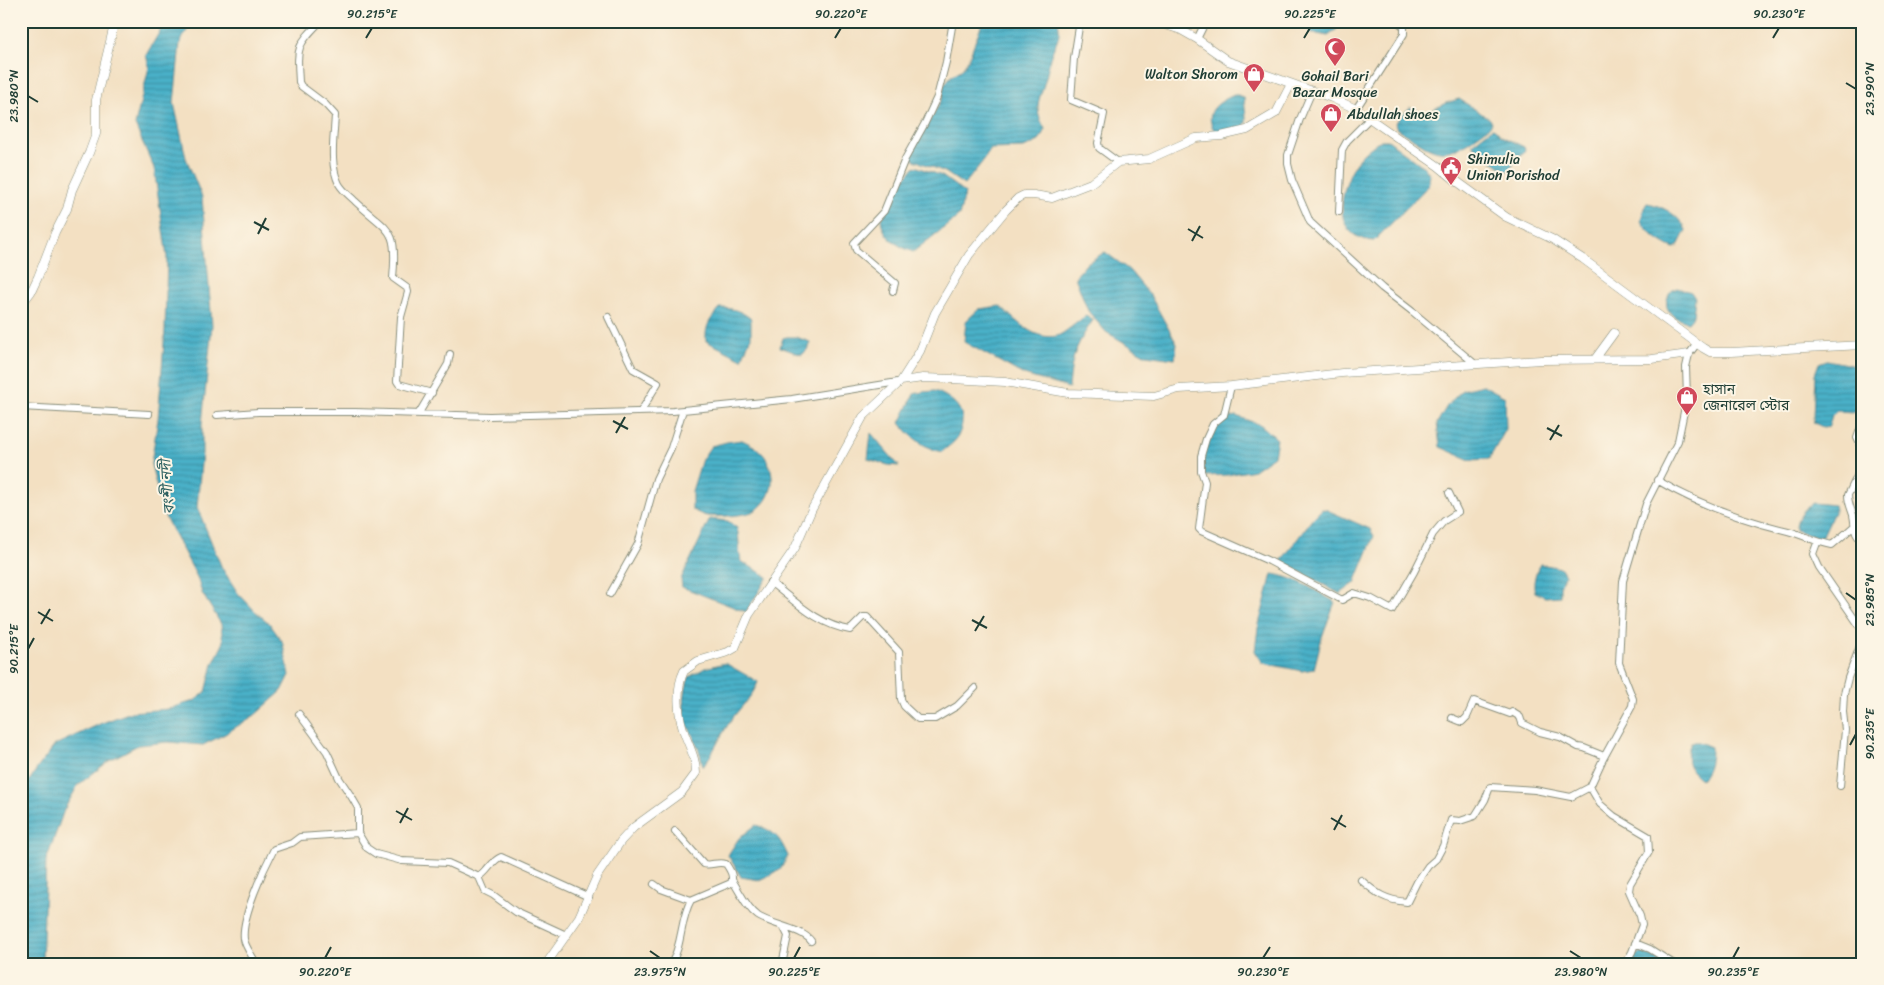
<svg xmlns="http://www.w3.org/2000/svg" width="1884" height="985" viewBox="0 0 1884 985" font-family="Sriracha,'Noto Sans Bengali',sans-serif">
	<defs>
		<pattern id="water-rules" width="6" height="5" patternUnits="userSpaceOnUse" patternTransform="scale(1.25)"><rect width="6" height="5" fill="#49b0c8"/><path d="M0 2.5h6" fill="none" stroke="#3c90a3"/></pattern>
	</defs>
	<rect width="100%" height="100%" fill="#fcf5e5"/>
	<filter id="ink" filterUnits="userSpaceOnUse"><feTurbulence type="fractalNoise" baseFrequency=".02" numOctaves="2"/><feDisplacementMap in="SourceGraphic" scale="10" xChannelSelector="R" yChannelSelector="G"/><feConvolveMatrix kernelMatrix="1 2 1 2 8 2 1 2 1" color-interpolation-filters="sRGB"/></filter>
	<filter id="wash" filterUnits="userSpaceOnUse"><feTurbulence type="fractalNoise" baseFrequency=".0096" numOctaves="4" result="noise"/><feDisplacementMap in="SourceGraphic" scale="20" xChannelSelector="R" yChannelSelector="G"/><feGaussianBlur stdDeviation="1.12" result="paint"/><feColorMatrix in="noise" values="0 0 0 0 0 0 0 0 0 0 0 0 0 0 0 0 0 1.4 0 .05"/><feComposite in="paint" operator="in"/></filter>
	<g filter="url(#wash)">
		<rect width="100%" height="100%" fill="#f3e0c2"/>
		<path fill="url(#water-rules)" stroke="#34767e" d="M166 21H192L180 43 174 103 186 158 202 197 212 325 202 424V453L197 507 222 568 238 593 255 611 269 623 282 641 290 675 282 691 255 715 225 734 203 745 168 742 138 745 110 760 78 785 64 810 46 861 42 964H21V794L36 770 55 745 102 723 131 712 168 709 194 701 206 692 213 664 223 644 221 624 202 593 197 577 163 513 151 464 158 419 165 330 167 257 154 168 135 125 149 67 146 55Z
			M983 21H1058C1062 40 1055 41 1050 58 1048 64 1048 71 1046 77 1040 101 1032 105 1045 129L1039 141 1024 148 990 149 983 161 964 185 945 172 912 159 911 153 942 99 944 85 951 76 961 70 968 60Z
			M1298 21H1342L1335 31 1328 36 1312 33Z
			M1234 95H1238L1244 98 1246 117V123L1243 128 1216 133C1202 113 1216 103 1234 95Z
			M1459 99 1490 119 1492 123C1488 129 1480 133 1474 138 1439 164 1430 147 1397 129L1395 123 1410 107 1426 113 1446 103Z
			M1492 128 1495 129 1501 136 1524 147 1525 150 1508 171 1503 169 1473 146V143Z
			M1381 140H1388L1424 167 1430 175 1428 186 1374 241C1329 238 1340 187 1357 161 1363 152 1373 146 1381 140Z
			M915 166 942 176 965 193 959 216 913 252C896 245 884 238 881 220L904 179Z
			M1647 203C1663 206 1679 215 1686 230L1678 246 1674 248C1661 243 1648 233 1641 221L1644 208Z
			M1105 252 1129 270 1150 295 1177 344 1175 359 1146 355 1106 332 1088 311 1075 277 1087 263Z
			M1677 288 1691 292 1695 298 1693 316 1688 322C1676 319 1662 311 1668 297 1670 292 1672 290 1677 288Z
			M1000 306C1015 320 1034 341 1057 336 1064 334 1079 320 1086 316L1093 320C1075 348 1072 354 1069 388L1024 375 964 342 966 321 979 309Z
			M720 308C732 308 742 311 751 319V337L742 359 706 341C705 325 710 320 720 308Z
			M787 337H796L810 342 807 350 802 355 780 347 783 338Z
			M1827 360 1856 366C1862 378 1862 396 1858 409L1854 412 1837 411 1832 415 1829 426 1823 427 1814 423 1813 417 1815 374 1819 363Z
			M1483 385 1505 397 1506 429 1489 459 1470 460 1440 447 1437 423 1447 406 1462 390Z
			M935 391C957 400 970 414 957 438 954 443 947 447 942 452 924 448 911 437 900 423L914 394 923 392Z
			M1236 416 1261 425 1277 439 1274 456 1254 470 1227 475 1204 476 1203 455 1214 425 1226 418Z
			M871 433 899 466 888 465 868 459Z
			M742 440C748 443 755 446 759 450 777 466 777 496 756 510 747 516 718 517 707 516 702 515 697 512 692 510V491L702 459 711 446 727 442Z
			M1813 503 1834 505 1835 510 1823 535 1817 538 1796 530C1795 518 1804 509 1813 503Z
			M1322 509 1327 510 1370 529 1374 536 1355 583 1340 594 1281 561 1313 518Z
			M710 519 728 521 737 528C740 539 738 549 741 561L768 577 746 612 682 587 681 579Z
			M1540 564 1561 568 1565 575 1560 586V596L1545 597 1535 592C1532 582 1536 573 1540 564Z
			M1272 574C1294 576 1316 591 1335 602L1322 637 1314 669 1302 671 1263 663 1255 651 1258 628Z
			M725 663 758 682C753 697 738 709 729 723 720 737 713 753 703 767 700 748 694 739 687 723 681 709 685 690 689 677L705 668Z
			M1691 742H1699L1711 747C1711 759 1710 770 1701 779 1687 769 1684 758 1691 742Z
			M756 825C775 831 780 838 788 856L780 870 759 880 741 877 728 855 739 838Z
			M1641 953 1653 956 1663 964H1631L1636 956Z"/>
	</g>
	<g filter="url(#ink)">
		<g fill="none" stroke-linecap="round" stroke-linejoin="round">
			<g stroke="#898e7b" stroke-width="8">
				<path id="minor" d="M321 21C296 46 297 47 299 82L301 86 325 104 335 115C334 137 329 164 339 184 343 191 350 196 355 201 389 233 398 226 393 278L407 288 408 292 401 317 397 381 399 384 432 393
					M1080 21 1074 58 1071 100 1104 114 1098 143 1099 148 1118 162
					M1197 39 1206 21
					M1312 91 1300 119 1288 155V164L1292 180 1310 222 1382 288 1413 312 1474 363
					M1356 109 1404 34V27L1397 21
					M1339 212 1342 150 1347 141 1369 119
					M893 291 895 283 856 250 854 243 884 211 905 159 925 123 937 97 946 62 953 21
					M608 317 633 369 658 383 641 411
					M1231 386 1224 415 1213 424 1206 439 1201 456V471L1205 482 1199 529 1201 531 1269 561 1342 600 1354 593 1370 598 1392 610 1414 572 1433 534 1444 521 1458 512 1449 493
					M21 407 149 414
					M419 413 448 364 450 354
					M217 415 258 412H355L490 416 673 411 792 399 898 382
					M1863 421 1857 438 1863 450
					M1863 464 1848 495C1848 503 1851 508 1853 515 1856 529 1852 532 1863 542
					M1657 480C1697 504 1743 520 1788 531 1803 535 1816 542 1832 545L1853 527
					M1817 543 1813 554 1819 567 1863 631
					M770 582C795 601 818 625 850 630L863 617H867L899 652 901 699 904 706 918 719H935L957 706 975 688
					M610 594 638 544 656 479 671 448 683 410
					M299 714 327 752 339 778 351 796 358 808V833L367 848 376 854 402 861 448 863 479 877C488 872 492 860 501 857L589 897
					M1452 718 1462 722 1467 717 1474 701 1510 714 1512 712 1520 717 1522 723 1540 732 1560 737 1578 747 1584 748 1604 756
					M1840 786 1845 730 1843 712 1844 694 1848 678 1863 638
					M479 877 485 891 493 895 516 912 566 935
					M732 880C740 892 746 907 758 916 772 925 803 929 811 941
					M1361 880C1377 894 1385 900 1407 902L1417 882 1428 866 1436 859 1443 846 1451 820 1460 821 1475 816 1485 800 1490 787 1535 790 1571 797 1590 787
					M654 884 661 889 691 900
					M1635 943 1650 949 1674 964
					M783 960 788 936 784 928
					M256 964C253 956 245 947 244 939 241 918 264 868 274 849L292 843 300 837 358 833
					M671 964C683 944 680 919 691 900L731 883C734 876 730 870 726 864 718 861 711 866 704 864L675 831
					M1625 964 1632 952 1642 925 1640 916 1629 891 1630 884 1649 852 1648 836 1614 816 1600 804 1590 787 1603 759 1632 706 1633 699 1619 663 1623 581 1646 504 1678 441 1687 397 1686 367 1689 354 1696 345"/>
			</g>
			<g stroke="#898e7b" stroke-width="9">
				<path id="tertiary" d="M1154 21 1181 30 1197 39 1228 61 1332 98 1356 109 1438 166 1455 180 1506 217 1552 239 1583 259 1703 348 1710 352H1731L1863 345
					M21 305 31 292 38 277 55 233 67 209 72 190 89 153 96 134V100L115 21
					M1595 359 1614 333
					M901 381 920 351 935 313 969 255 1006 210 1018 198 1024 195H1034L1052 198 1091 183 1118 162 1149 159 1196 138 1221 136 1247 130 1276 113 1291 84
					M546 964 579 917 597 876 621 841 634 827 682 792 696 773C696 759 690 748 685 735 678 717 675 689 684 671L698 661 728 652 735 648 749 615 795 548 812 509 863 417 901 381 923 378 952 379 1005 382 1068 393 1154 396 1179 389 1231 386 1342 373 1541 360 1652 359 1689 354"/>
			</g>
			<use href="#minor" stroke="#fff" stroke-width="6"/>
			<use href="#tertiary" stroke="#fff" stroke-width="8"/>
		</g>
	</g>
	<path fill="none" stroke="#1f3d34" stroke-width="2" d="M366 38 372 28M835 38 841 28M1304 38 1310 28M1773 38 1779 28M1846 83 1856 89M28 96 38 102M254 222 269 230M1188 229 1203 238M258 234 266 218M1192 241 1200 226M613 421 628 429M1547 428 1562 436M616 433 625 417M1550 440 1559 425M1846 593 1856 600M38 612 53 621M972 620 987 628M41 624 50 609M975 631 984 616M28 649 34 638M1850 745 1856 734M396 811 412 820M1331 818 1346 827M400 823 408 808M1334 830 1342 815M650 951 660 958M1570 951 1581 958M325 958 331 947M794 958 800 947M1263 958 1270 947M1733 958 1739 947"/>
	<defs>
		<g id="mosque-pin" transform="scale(1.125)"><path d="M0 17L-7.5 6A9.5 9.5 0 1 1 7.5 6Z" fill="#d1495b" stroke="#fcf5e5"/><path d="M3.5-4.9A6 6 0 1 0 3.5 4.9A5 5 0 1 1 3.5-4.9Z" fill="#fff"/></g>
		<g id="shop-pin" transform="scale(1.125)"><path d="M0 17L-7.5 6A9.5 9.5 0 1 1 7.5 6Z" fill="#d1495b" stroke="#fcf5e5"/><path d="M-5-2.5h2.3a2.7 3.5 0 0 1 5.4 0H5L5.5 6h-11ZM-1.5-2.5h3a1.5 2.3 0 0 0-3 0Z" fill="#fff"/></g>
		<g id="civic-pin" transform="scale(1.125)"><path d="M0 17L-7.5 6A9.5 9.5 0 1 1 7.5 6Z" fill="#d1495b" stroke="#fcf5e5"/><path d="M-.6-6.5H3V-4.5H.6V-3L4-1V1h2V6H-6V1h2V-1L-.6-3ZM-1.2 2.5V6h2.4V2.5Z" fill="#fff"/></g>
	</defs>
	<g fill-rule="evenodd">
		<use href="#mosque-pin" x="1335" y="48"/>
		<use href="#shop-pin" x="1254" y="74"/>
		<use href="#shop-pin" x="1331" y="114"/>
		<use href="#civic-pin" x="1451" y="167"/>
		<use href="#shop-pin" x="1687" y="397"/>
	</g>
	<g text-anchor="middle" stroke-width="4" stroke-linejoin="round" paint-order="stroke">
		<g font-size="14" fill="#1f3d34" stroke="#fcf5e5" text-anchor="start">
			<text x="1238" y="79" text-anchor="end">Walton Shorom</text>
			<text x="1335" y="81" text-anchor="middle">Gohail Bari<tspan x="1335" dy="16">Bazar Mosque</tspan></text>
			<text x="1347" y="119">Abdullah shoes</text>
			<text x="1467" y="164">Shimulia<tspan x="1467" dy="16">Union Porishod</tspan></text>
			<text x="1703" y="394">হাসান<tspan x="1703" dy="16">জেনারেল স্টোর</tspan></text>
		</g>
		<g font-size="15" font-style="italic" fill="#2c6060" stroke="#fcf5e5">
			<text transform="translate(167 487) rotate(-94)" y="5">বংশী নদী</text>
		</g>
	</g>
	<rect width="1884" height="985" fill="none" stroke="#fcf5e5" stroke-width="55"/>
	<rect x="28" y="28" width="1828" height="930" fill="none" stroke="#1f3d34" stroke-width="2"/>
	<g font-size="12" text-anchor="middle" fill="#1f3d34">
		<text x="372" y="18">90.215°E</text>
		<text x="841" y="18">90.220°E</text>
		<text x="1310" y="18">90.225°E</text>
		<text x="1779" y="18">90.230°E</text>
		<text transform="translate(1870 89) rotate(-90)" y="4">23.990°N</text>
		<text transform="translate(14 96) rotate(-90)" y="4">23.980°N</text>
		<text transform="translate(1870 600) rotate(-90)" y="4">23.985°N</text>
		<text transform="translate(14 649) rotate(-90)" y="4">90.215°E</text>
		<text transform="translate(1870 734) rotate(-90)" y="4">90.235°E</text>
		<text x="325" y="976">90.220°E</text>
		<text x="660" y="976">23.975°N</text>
		<text x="794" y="976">90.225°E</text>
		<text x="1263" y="976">90.230°E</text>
		<text x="1581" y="976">23.980°N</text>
		<text x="1733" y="976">90.235°E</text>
	</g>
</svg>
